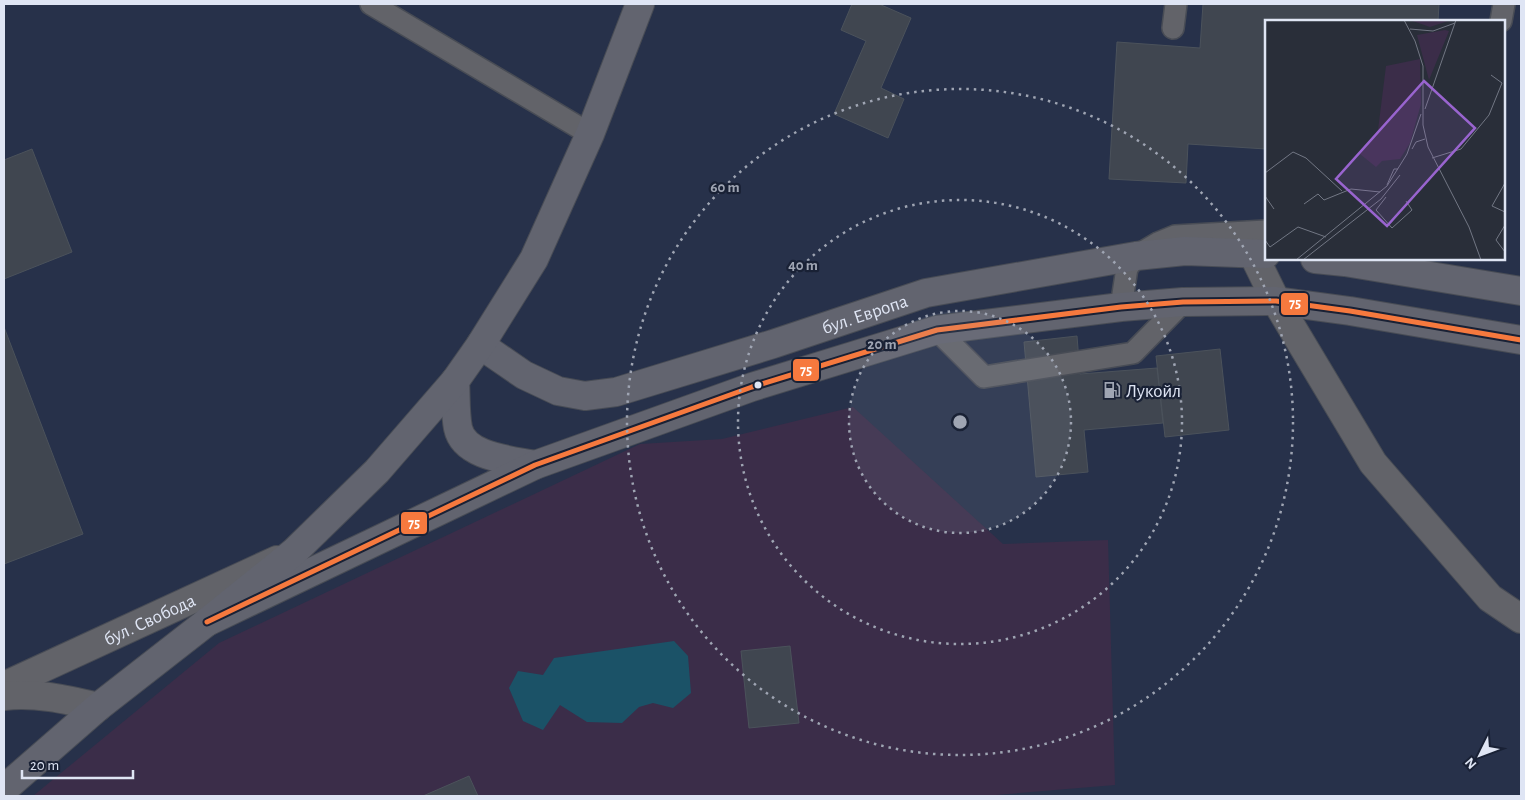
<svg xmlns="http://www.w3.org/2000/svg" width="1525" height="800" viewBox="0 0 1525 800" font-family="'Alegreya Sans',sans-serif">
	<rect width="100%" height="100%" fill="#292e39"/>
	<path fill="#27314a" fill-rule="evenodd" d="M4 4H1521V796H4ZM1266 21H1504V259H1266Z"/>
	<path fill="#3b2d49" d="M853 407 1003 544 1108 540 1115 785 984 796H33L219 643 640 444 722 439Z"/>
	<path fill="#1b5267" d="M674 641 688 656 691 693 673 708 653 703 639 707 622 723 587 722 560 705 543 730 523 721 509 688 518 671 543 675 554 658Z"/>
	<path fill="#404650" stroke="#4b525b" d="M852 4H879L911 18 881 88 904 99 888 138 834 114 866 41 841 30Z
		M1203 4H1439L1438 21H1266V149L1188 144 1186 183 1109 179 1117 42 1200 48Z
		M32 149 72 252 4 279V160Z
		M4 327 83 534 4 564Z
		M1077 336 1080 374 1157 368 1163 423 1084 430 1088 472 1036 477 1024 342Z
		M1220 349 1229 430 1165 437 1156 356Z
		M790 646 799 723 749 728 741 651Z
		M469 776 478 796H423Z"/>
	<g fill="none" stroke-linecap="round" stroke-linejoin="round">
		<g stroke="#484c55" stroke-width="24">
			<path id="service" d="M371 4 590 134
				M1501 21 1504 4
				M1173 28 1176 4
				M1121 307 1127 268 1136 256 1158 243 1175 236 1266 231
				M937 330 984 377 1133 353 1183 302"/>
		</g>
		<g stroke="#484c55" stroke-width="30">
			<path id="minor" d="M1252 252 1276 301 1373 463 1490 598 1521 619"/>
		</g>
		<g stroke="#484c55" stroke-width="30">
			<g id="tertiary">
				<path id="s1" d="M4 686 277 560"/>
				<path d="M4 696C35 692 68 700 98 707"/>
			</g>
		</g>
		<g stroke="#484c55" stroke-width="30">
			<g id="primary">
				<path d="M1315 259 1345 262 1521 291"/>
				<path id="s2" d="M481 344 492 353 524 375 558 391 585 396 616 392 773 344 926 293 1136 256 1185 251 1266 254"/>
				<path d="M455 381C456 396 455 413 458 428 464 457 511 460 535 465"/>
				<path d="M207 622 535 465 752 387 937 330 1121 307 1183 302 1276 301 1350 311 1521 340"/>
				<path d="M4 789 98 707 207 622 294 552 377 471 455 381 481 344 534 259 590 134 640 4"/>
			</g>
		</g>
		<use href="#service" stroke="#626369" stroke-width="21"/>
		<use href="#minor" stroke="#626369" stroke-width="28"/>
		<use href="#tertiary" stroke="#626369" stroke-width="28"/>
		<use href="#primary" stroke="#62646f" stroke-width="28"/>
		<g stroke="#192135" stroke-width="9">
			<path id="bus-1" d="M207 622 535 465 752 387 937 330 1121 307 1183 302 1276 301 1350 311 1521 340"/>
		</g>
		<use href="#bus-1" stroke="#f6793e" stroke-width="5"/>
	</g>
	<circle cx="960" cy="422" r="111" fill="#9fa5b3" fill-opacity=".12"/>
	<g fill="none" stroke="#9fa5b3" stroke-width="2.5" stroke-dasharray="2.5 5">
		<circle cx="960" cy="422" r="111"/>
		<circle cx="960" cy="422" r="222"/>
		<circle cx="960" cy="422" r="333"/>
	</g>
	<defs>
		<g id="fuel-bare" transform="scale(1.35)"><path d="M-5.5-6h7V0h2V4h1.3V-2.5L3-4.5l.8-.8L6-3V5H2.5V1h-1V6h-7ZM-4.2-4.7v3.2H.2V-4.7Z" fill="#9fa5b3" stroke="#192135" stroke-width="2.5" paint-order="stroke"/></g>
	</defs>
	<g fill-rule="evenodd">
		<use href="#fuel-bare" x="1112" y="390"/>
	</g>
	<circle fill="#dfe5f4" stroke="#192135" stroke-width="2" cx="758" cy="385" r="4.5"/>
	<g text-anchor="middle" stroke-width="4.5" stroke-linejoin="round" paint-order="stroke">
		<g font-size="19" fill="#dfe5f4" stroke="#192135">
			<text dy="7" stroke="none"><textPath href="#s2" startOffset="410">бул. Европа</textPath></text>
			<text dy="7" stroke="none"><textPath href="#s1" startOffset="160">бул. Свобода</textPath></text>
		</g>
		<g font-size="19" fill="#dfe5f4" stroke="#192135" text-anchor="start">
			<text x="1126" y="397">Лукойл</text>
		</g>
	</g>
	<g transform="translate(1265 20)">
		<rect width="240" height="240" fill="#292e39"/>
		<path d="M145 0H186L165 7ZM180 10 184 11 164 60 152 15ZM155 39 156 84 145 123 135 139 117 141 111 147 95 134 113 110 121 46Z" fill="#3b2d49"/>
		<path fill="none" stroke="#727784" stroke-width="1" d="M139 0 150 21 158 46V105L163 127 204 207 216 240M145 9 168 11 190 3M160 89 191 0M147 129 151 122 160 119M167 138 196 129 224 95 237 63 226 55M0 153 28 132 41 138 77 171M240 163 227 186 240 192M122 165 129 149H133M0 176 9 189M121 177 111 190 127 208 147 190 141 181M39 184 53 174 59 180 86 169 115 172M240 205 231 220 240 232M0 220 5 227 33 207 61 217M31 240 122 166 142 134 156 94M38 240 116 179 135 155"/>
		<path fill="#9964cf" fill-opacity="0.15" stroke="#9964cf" stroke-width="2.5" d="M159 61 210 108 122 206 71 159Z"/>
		<rect width="240" height="240" fill="none" stroke="#dfe5f4" stroke-width="2.5"/>
	</g>
	<circle cx="960" cy="422" r="8" fill="#9fa5b3" stroke="#192135" stroke-width="2.5"/>
	<g font-size="15" text-anchor="middle" font-weight="bold" fill="#9fa5b3" stroke="#192135" stroke-width="4.5" stroke-linejoin="round" paint-order="stroke">
		<text x="725" y="192">60 m</text>
		<text x="803" y="270">40 m</text>
		<text x="882" y="349">20 m</text>
	</g>
	<g stroke="#192135" stroke-width="2">
		<rect x="1280" y="292" width="29" height="24" rx="5" fill="#f6793e"/>
		<rect x="792" y="358" width="28" height="24" rx="5" fill="#f6793e"/>
		<rect x="400" y="511" width="28" height="24" rx="5" fill="#f6793e"/>
	</g>
	<g font-size="14" text-anchor="middle" font-weight="bold" fill="#fff">
		<text x="1295" y="308">75</text>
		<text x="806" y="375">75</text>
		<text x="414" y="528">75</text>
	</g>
	<rect width="1525" height="800" fill="none" stroke="#dfe5f4" stroke-width="10"/>
	<g transform="translate(1480 755) rotate(228)" stroke="#192135" stroke-width="4" paint-order="stroke">
	<path d="M0-4L9 19L0 12L-9 19Z" fill="#dfe5f4"/>
	<text y="-8" font-size="14" font-weight="bold" text-anchor="middle" fill="#dfe5f4">N</text>
	</g>
	<path d="M22 770v8h111v-8" fill="none" stroke="#dfe5f4" stroke-width="2.5"/>
	<text x="30" y="770" font-size="15" fill="#dfe5f4" stroke="#192135" stroke-width="4" paint-order="stroke">20 m</text>
</svg>
